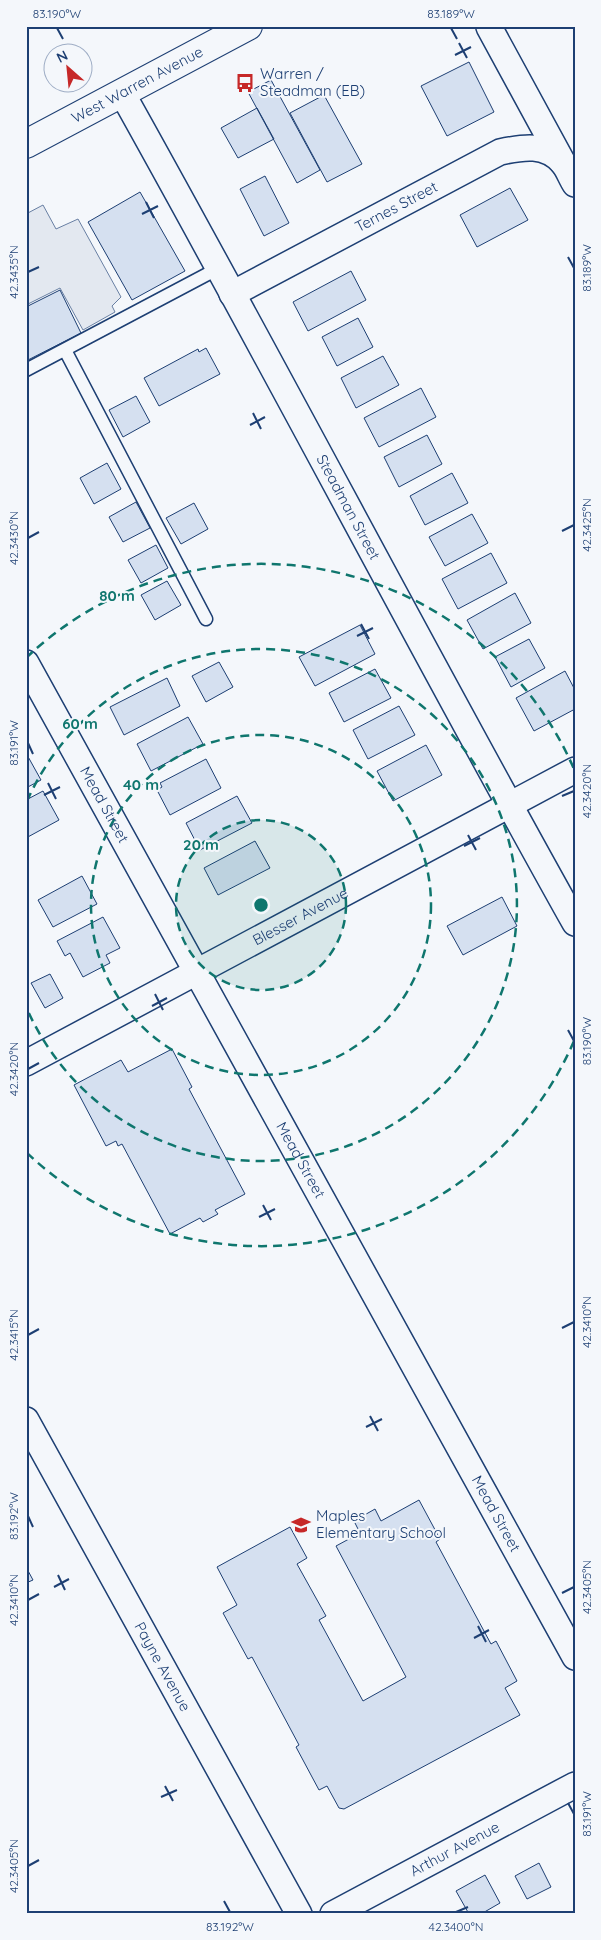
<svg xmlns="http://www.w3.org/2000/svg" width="601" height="1940" viewBox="0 0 601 1940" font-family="Quicksand,sans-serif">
	<rect width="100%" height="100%" fill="#f4f7fb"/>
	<path fill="#e3e8f0" stroke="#687fa3" d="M43 205 56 229 78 219 121 297 112 306 115 312 83 330 60 288 26 305V214Z"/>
	<path fill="#d5e0f0" stroke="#1d3f73" d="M469 62 494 112 447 136 421 86Z
		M271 80 320 170 297 183 248 92Z
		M324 95 362 164 327 182 290 113Z
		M257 108 274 139 238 158 221 128Z
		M265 176 289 223 264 236 240 189Z
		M510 188 528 220 477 247 460 215Z
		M140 192 185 271 132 300 88 222Z
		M351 271 366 300 308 331 293 302Z
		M60 290 81 333 26 361V307Z
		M358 318 373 347 337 366 322 337Z
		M206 348 220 374 159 406 144 378 198 349 199 352Z
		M383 356 399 385 356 408 341 378Z
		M421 388 436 417 379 447 364 418Z
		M136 396 150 422 123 437 109 410Z
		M427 435 442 464 399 487 384 457Z
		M107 463 121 489 94 504 80 478Z
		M452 473 468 503 425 525 410 496Z
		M136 502 150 528 123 542 109 517Z
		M194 503 208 529 181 544 166 518Z
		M472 514 488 543 445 566 429 537Z
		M156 545 168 568 141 583 128 560Z
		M491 553 507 583 458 609 442 579Z
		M167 581 181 605 155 620 141 595Z
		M515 593 531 623 483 649 467 620Z
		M360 625 375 654 315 686 299 657Z
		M529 639 545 668 511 687 495 657Z
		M219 662 233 687 206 702 192 676Z
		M375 669 391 698 344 722 329 693Z
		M565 671 575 690V709L534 731 516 698Z
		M167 678 180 706 124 735 110 707Z
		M399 706 415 735 368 759 353 730Z
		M188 717 203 744 151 771 137 744Z
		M426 745 442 775 393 801 377 771Z
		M26 753 41 780 26 788Z
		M206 759 221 788 170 815 157 790 162 787 160 783Z
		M43 791 59 820 26 838V800Z
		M237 796 252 823 200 850 186 823Z
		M255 841 270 868 218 895 204 868Z
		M82 876 97 904 53 927 38 900Z
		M502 897 517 926 463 955 447 926Z
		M103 917 120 948 106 955 110 963 83 977 70 953 65 956 57 941Z
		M50 974 63 998 45 1008 31 983Z
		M172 1049 192 1087 189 1089 245 1194 215 1210 218 1214 203 1222 200 1218 170 1234 122 1144 118 1146 116 1141 106 1146 74 1085 121 1060 128 1072Z
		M419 1500 440 1539 436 1542 491 1644 496 1641 517 1681 505 1688 520 1715 344 1809 339 1808 327 1786 319 1790 296 1747 299 1745 252 1657 248 1659 223 1613 237 1605 217 1567 290 1527 307 1558 297 1564 326 1616 319 1620 363 1701 406 1677 336 1546 360 1533 354 1521 375 1509 381 1521Z
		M26 1567 33 1580 26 1583Z
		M539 1863 551 1887 527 1899 515 1876Z
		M485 1875 500 1903 481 1914H469L456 1891Z"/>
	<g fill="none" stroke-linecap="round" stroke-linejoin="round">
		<g stroke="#1d3f73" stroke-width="15">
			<path id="lane" d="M65 350 206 619
				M26 370 219 268"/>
		</g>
		<g stroke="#1d3f73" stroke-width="28">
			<g id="street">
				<path d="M489 27 563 163"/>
				<path id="s1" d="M122 93C276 368 421 648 575 923"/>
				<path id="s2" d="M232 294 500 152C523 147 546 143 563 163 568 169 571 178 575 184"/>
				<path id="s3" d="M26 663 575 1657"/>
				<path id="s4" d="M26 1063 575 770"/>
				<path id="s5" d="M26 1420 299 1914"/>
				<path id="s6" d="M333 1914 575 1785"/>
			</g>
		</g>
		<g stroke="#1d3f73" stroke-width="30">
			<g id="secondary">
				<path id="s7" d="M26 144 248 26"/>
			</g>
		</g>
		<use href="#lane" stroke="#f4f7fb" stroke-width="12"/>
		<use href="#street" stroke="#f4f7fb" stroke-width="25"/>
		<use href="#secondary" stroke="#f4f7fb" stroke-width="28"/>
	</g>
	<path fill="none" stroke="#1d3f73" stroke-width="2" d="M57 28 63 39M451 28 457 39M459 43 467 58M455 55 471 47M146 202 154 218M142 214 158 206M568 257 574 268M28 272 39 267M253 413 261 429M250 425 265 417M562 531 574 525M28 538 39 532M361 624 369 639M357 636 373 628M28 743 33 754M48 783 56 799M44 795 60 787M562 796 574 791M468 835 476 850M464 846 480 838M155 994 163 1010M152 1006 167 998M568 1030 574 1041M28 1069 39 1063M263 1205 271 1220M259 1217 275 1209M562 1328 574 1322M28 1335 39 1329M370 1416 378 1431M366 1427 382 1419M28 1516 33 1527M58 1575 65 1590M54 1587 69 1579M562 1593 574 1587M28 1600 39 1594M478 1626 486 1642M474 1638 489 1630M165 1786 173 1801M161 1797 177 1790M568 1803 574 1814M28 1866 39 1860M224 1901 230 1912M456 1912 468 1907"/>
	<circle cx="261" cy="905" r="85" fill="#0f766e" fill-opacity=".12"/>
	<g fill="none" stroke="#0f766e" stroke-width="2.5" stroke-dasharray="9 6">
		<circle cx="261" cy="905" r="85"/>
		<circle cx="261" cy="905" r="170"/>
		<path d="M27 801A256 256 0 1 1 27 1009"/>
		<path d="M574 1041A341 341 0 0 1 26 1152M26 658A341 341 0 0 1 574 769"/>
	</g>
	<defs>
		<g id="bus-bare" transform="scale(1.5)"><path d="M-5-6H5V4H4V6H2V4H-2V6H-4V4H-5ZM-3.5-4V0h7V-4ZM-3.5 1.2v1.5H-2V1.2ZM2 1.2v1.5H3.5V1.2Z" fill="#c62828" stroke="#f4f7fb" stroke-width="2.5" paint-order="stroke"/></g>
		<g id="school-bare" transform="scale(1.5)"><path d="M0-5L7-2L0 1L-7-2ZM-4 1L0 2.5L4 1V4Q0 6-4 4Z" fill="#c62828" stroke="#f4f7fb" stroke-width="2.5" paint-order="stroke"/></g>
	</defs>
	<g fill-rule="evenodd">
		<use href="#bus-bare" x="245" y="83"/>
		<use href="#school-bare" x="301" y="1525"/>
	</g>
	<g text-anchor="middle" stroke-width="4" stroke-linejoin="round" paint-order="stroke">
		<g font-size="15" fill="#1d3f73" stroke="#f4f7fb" text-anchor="start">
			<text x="260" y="79">Warren /<tspan x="260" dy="17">Steadman (EB)</tspan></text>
			<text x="316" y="1521">Maples<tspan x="316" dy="17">Elementary School</tspan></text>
		</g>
		<g font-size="15" fill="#1d3f73" stroke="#f4f7fb">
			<text dy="5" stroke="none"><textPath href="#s7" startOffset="126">West Warren Avenue</textPath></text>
			<text dy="5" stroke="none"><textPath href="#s2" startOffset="186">Ternes Street</textPath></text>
			<text dy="5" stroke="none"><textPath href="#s1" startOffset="472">Steadman Street</textPath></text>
			<text dy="5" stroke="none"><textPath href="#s3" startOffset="162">Mead Street</textPath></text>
			<text dy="5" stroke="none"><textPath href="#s4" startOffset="311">Blesser Avenue</textPath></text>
			<text dy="5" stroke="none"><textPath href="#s3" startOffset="568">Mead Street</textPath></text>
			<text dy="5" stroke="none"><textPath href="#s3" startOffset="972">Mead Street</textPath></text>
			<text dy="5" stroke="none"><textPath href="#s5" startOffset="282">Payne Avenue</textPath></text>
			<text dy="5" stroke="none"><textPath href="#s6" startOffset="138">Arthur Avenue</textPath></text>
		</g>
	</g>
	<circle cx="261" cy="905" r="8" fill="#0f766e" stroke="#f4f7fb" stroke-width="2.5"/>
	<g font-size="15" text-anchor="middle" font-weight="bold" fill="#0f766e" stroke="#f4f7fb" stroke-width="4" stroke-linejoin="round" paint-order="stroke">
		<text x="117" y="601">80 m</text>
		<text x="80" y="729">60 m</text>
		<text x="141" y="790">40 m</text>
		<text x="201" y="850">20 m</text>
	</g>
	<rect width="601" height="1940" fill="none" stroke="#f4f7fb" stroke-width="55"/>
	<g transform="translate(68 68) rotate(333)"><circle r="24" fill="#f4f7fb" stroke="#9eadc5"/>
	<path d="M0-4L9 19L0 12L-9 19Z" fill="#c62828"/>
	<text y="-8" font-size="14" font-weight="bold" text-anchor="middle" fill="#1d3f73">N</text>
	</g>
	<rect x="28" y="28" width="546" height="1884" fill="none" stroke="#1d3f73" stroke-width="2"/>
	<g font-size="12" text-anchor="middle" fill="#1d3f73">
		<text x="57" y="18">83.190°W</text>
		<text x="451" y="18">83.189°W</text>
		<text transform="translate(587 268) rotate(-90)" y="4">83.189°W</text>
		<text transform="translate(14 272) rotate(-90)" y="4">42.3435°N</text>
		<text transform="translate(587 525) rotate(-90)" y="4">42.3425°N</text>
		<text transform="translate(14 538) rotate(-90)" y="4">42.3430°N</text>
		<text transform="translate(14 743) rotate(-90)" y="4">83.191°W</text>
		<text transform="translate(587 791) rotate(-90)" y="4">42.3420°N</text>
		<text transform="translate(587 1041) rotate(-90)" y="4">83.190°W</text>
		<text transform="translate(14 1069) rotate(-90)" y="4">42.3420°N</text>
		<text transform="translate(587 1322) rotate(-90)" y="4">42.3410°N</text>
		<text transform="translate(14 1335) rotate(-90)" y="4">42.3415°N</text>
		<text transform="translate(14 1516) rotate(-90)" y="4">83.192°W</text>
		<text transform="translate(587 1587) rotate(-90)" y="4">42.3405°N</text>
		<text transform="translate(14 1600) rotate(-90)" y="4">42.3410°N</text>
		<text transform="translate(587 1814) rotate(-90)" y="4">83.191°W</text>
		<text transform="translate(14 1866) rotate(-90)" y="4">42.3405°N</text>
		<text x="230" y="1931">83.192°W</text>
		<text x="456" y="1931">42.3400°N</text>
	</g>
</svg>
